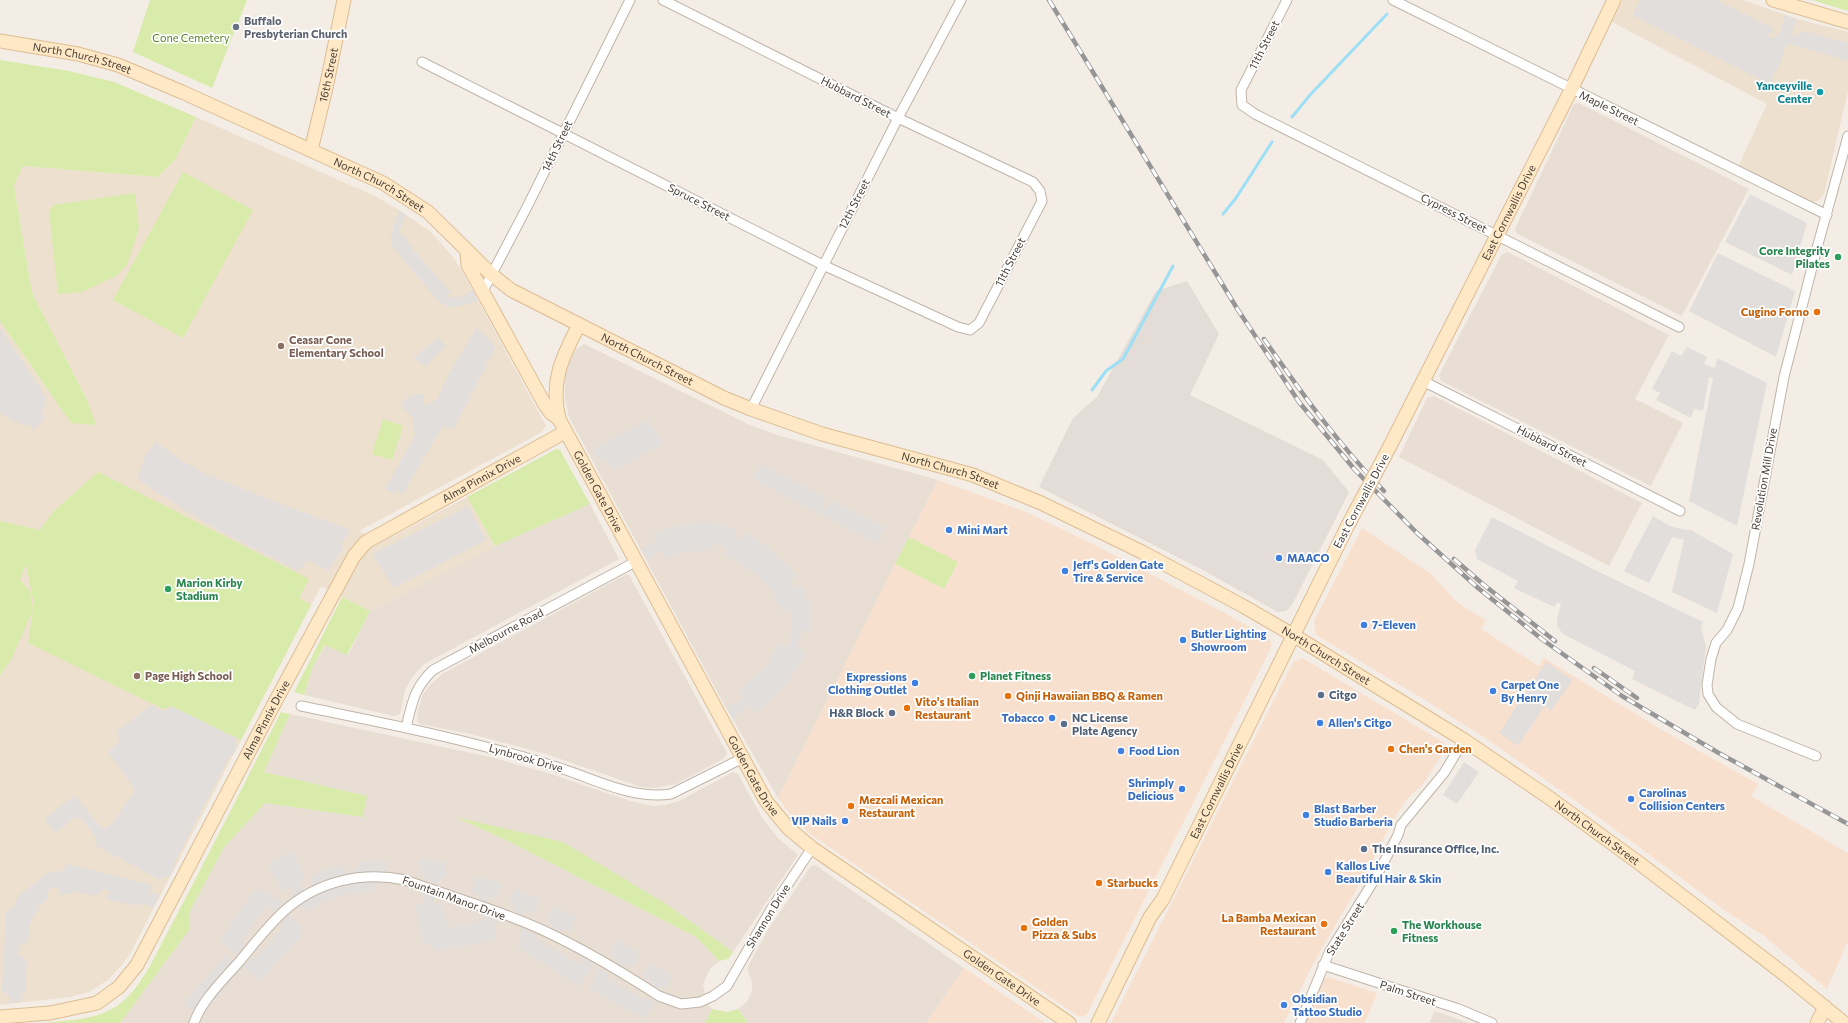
<svg xmlns="http://www.w3.org/2000/svg" width="1848" height="1023" viewBox="0 0 1848 1023" font-family="Commissioner,sans-serif">
	<rect width="100%" height="100%" fill="#f4ede6"/>
	<path fill="#e8ded3" d="M1579 103 1749 189 1682 316 1516 233 1515 229 1574 104Z
		M1508 252 1669 335 1635 399 1683 423 1651 486 1441 381 1439 375 1502 254Z
		M584 344 750 425 777 435 938 480 778 798 720 697 569 417 565 398V379L568 365 576 349Z
		M1434 396 1642 503 1609 566 1399 457 1427 398Z
		M590 504 619 559 424 664 413 676 405 690 400 714 394 716 304 695 313 666 326 645 348 655 370 611 495 546Z
		M625 575H629L727 753 723 759 676 784 654 788 641 787 546 754 471 734 420 724 417 720 418 710 423 694 431 684 442 674Z
		M290 714 494 758 548 773 630 801 653 806 665 805 679 801 733 772 738 774 763 819 778 838 798 855 733 952 669 906 457 818 506 840 696 937 719 961 710 969 703 984 705 996 708 1004 712 1009 705 1023H120L189 930 190 911 224 847 265 803 363 817 366 796 264 772Z
		M815 865 964 968 926 1023H748L738 1009 747 1002 752 991V981L748 972V966L768 930 811 866Z
		M1435 1011 1469 1023H1429Z"/>
	<path fill="#f8e0cf" d="M938 480 1026 512 1095 545 1221 611 1269 638 1271 642V648L1087 1014 1083 1017 1078 1016 1059 1003 810 834 794 819 778 798 895 564 944 589 958 563 909 537Z
		M1362 528 1431 574 1458 603 1486 620 1481 629 1539 666 1544 658 1662 730 1758 784 1751 796 1848 853V941L1827 989 1764 936 1724 910 1586 808 1491 742 1425 700 1316 635 1314 621Z
		M1302 658 1445 743 1446 748 1423 784 1406 800 1390 825 1370 866 1314 962 1284 1023H1111L1293 662Z
		M964 968 1046 1023H926Z
		M1328 977 1377 993 1365 1023H1304L1324 979Z"/>
	<path fill="#e3dcd7" d="M1187 281 1219 334 1190 395 1323 460 1349 492 1292 605 1286 611 1278 612 1203 570 1039 487 1073 418 1097 397 1156 291Z"/>
	<path fill="#eee0ce" d="M1623 0H1743L1797 19 1848 32V91L1824 194 1819 200 1813 202 1739 165 1767 104 1612 22Z
		M196 117 375 196 396 208 431 232 453 257 461 269 546 426 542 432 359 531 380 543 467 497 495 546 370 611 321 586 130 954 121 966 108 980 89 992 69 997 0 1005V321L71 423 86 398 32 293 14 186 23 166 157 177 175 160Z"/>
	<path fill="#d8ebab" d="M150 0H247L212 88 133 52Z
		M1812 0H1848V11Z
		M0 60 69 71 114 82 196 117 175 160 157 177 23 166 14 186 32 293 86 398 96 425 71 423 0 321Z
		M183 172 253 210 183 338 113 300Z
		M135 193 139 228 127 265 116 276 82 292 58 294 49 211 54 205Z
		M383 419 403 426 392 460 372 454Z
		M556 449 560 450 590 504 495 546 467 497Z
		M98 472 309 579 299 598 311 605 241 740 171 706 163 709 28 643 34 604 26 564 20 580 30 591 33 610 12 658 0 675V521L40 530 54 511Z
		M909 537 958 562 944 589 895 564Z
		M342 597 370 611 347 655 325 645 313 666 304 695 294 692Z
		M281 712 290 714 264 772 367 796 363 817 265 803 224 847 190 911 189 930 120 1023H43C70 1020 99 1020 121 1003 144 985 159 947 173 922 210 852 245 782 281 712Z
		M455 817 563 842 669 906 733 952 728 959 719 961 696 937 506 840Z
		M712 1009 728 1012 738 1009 748 1023H705Z"/>
	<path fill="#e2dedb" d="M1640 0H1717L1774 29 1768 35 1769 38H1772L1777 36 1780 32 1785 15 1797 19 1790 36H1793L1805 31 1848 43 1847 51 1848 61 1790 44 1785 47 1781 61 1769 84 1632 15Z
		M1750 194 1807 223 1792 275 1725 242Z
		M399 210 406 214 399 234 406 236 408 243 452 294 446 295 454 298 461 297 473 290 478 301 451 308 439 302 392 246 391 235Z
		M1718 253 1795 291 1776 357 1689 311Z
		M0 328 41 389 45 398V404L42 415 45 418 34 430 30 426 20 424 0 414Z
		M476 328 480 330 496 347 454 429 443 426 403 494 396 490 394 494 385 489 415 435 413 418 400 405 406 398 416 394H424L423 405 425 406 437 399 448 375Z
		M438 337 446 346 431 360 427 367 413 358Z
		M1687 347 1707 357 1704 364 1715 368 1717 358 1767 383 1737 526 1689 501 1713 378 1709 377 1703 411 1694 409 1691 418 1656 400 1660 393 1652 389 1672 351 1681 356Z
		M648 420 663 444 613 471 607 462 597 457 593 449Z
		M156 442 184 462 206 474 276 502 351 530 341 544 343 548 328 571 308 560 298 571 225 534 189 513 137 479 145 456Z
		M761 464 825 497 821 504 823 508H826L830 500 886 528 877 544 753 479Z
		M467 507 470 509 486 540 394 588 372 554Z
		M1653 516 1670 526 1685 530H1691L1733 554 1717 613 1672 592 1684 540 1672 537 1649 583 1624 571Z
		M1492 517 1595 570 1703 622 1701 629 1706 646 1699 703 1695 710 1632 679 1635 671 1563 634 1557 626V619L1561 604 1558 602 1554 607 1514 588 1518 581 1477 559 1475 550Z
		M703 522 725 525 737 530 734 537 740 541 746 533 766 546 790 568 796 576 789 583 795 588 801 585 811 606V631H802L798 647 806 653 790 679 779 693 755 713 752 706H749L737 714 734 719 726 704H734L743 698 740 689 763 669 779 644 788 647 792 633V611L790 610 783 612 770 588 759 577 743 565 723 554 726 549 724 547 714 543 710 551H686L666 559 663 552 661 551 652 556 649 561 641 548H645L655 543 656 541 653 534 678 525Z
		M1546 662 1573 680 1551 711 1545 706 1518 746 1499 733Z
		M151 705 163 711 173 707 236 738 234 742 237 746 232 756H230L173 865 175 867 169 877H164L160 880 94 845 96 841 95 836 82 819 75 818 55 833 44 819 75 795 100 827 105 828 111 825 135 790 108 752 120 741 116 732Z
		M1464 762 1479 772 1457 804 1443 795Z
		M292 851 305 878 300 881V886L303 888 306 889 312 884 311 875 341 864 344 871 352 872 357 867V862L371 861H388L386 882 379 881 377 883 375 891 346 894 322 903 308 911 304 906 298 907 292 897 293 891 291 888 283 891 268 864Z
		M420 859 446 862 445 878H437V884L424 879 426 876 419 874Z
		M67 864 151 885 150 890 152 892 160 895 153 908 143 903 138 906 109 900 106 897 110 892 103 889 96 896 77 892 58 895 60 889 56 886 48 891V900L41 905 32 920 29 929 28 945 23 942 20 944 18 954 27 960 25 994H20L22 1001 8 1003 10 998 8 995 2 992 6 911 12 909 19 895 48 873 62 871Z
		M476 876 502 884 497 899 490 896 488 898 487 903 477 899 480 896 471 891Z
		M257 888 284 903 273 912 270 907 264 908 242 941 245 945 237 955 220 939Z
		M515 889 540 899 534 913 526 910 523 913 524 916 513 912 516 908 509 903Z
		M422 891 437 896 434 898V902L435 904 443 905 448 928 482 921 484 917 482 914 498 920 494 924 496 940 433 951 432 944 430 943 423 944 415 905 422 904 425 900Z
		M552 906 577 917 571 932 563 929 561 932 552 928 553 925 546 920Z
		M290 913V916L304 932 261 980 243 967 251 957 253 959H255L284 926V924L281 922Z
		M520 928 536 934 535 938 578 964 582 963 583 957 596 965H593L579 986 517 947 522 935Z
		M618 939 641 954 632 967 626 963 622 968 613 962H615L616 958 610 953Z
		M225 955 241 969 202 1016 191 1011 184 1004Z
		M651 963 673 977 665 989 659 986 657 988V990L648 984 650 981 643 976Z
		M599 968 609 974 607 976V978L644 1000 647 998 655 1003 644 1019 589 988Z"/>
	<g fill="none" stroke-linecap="round" stroke-linejoin="round">
		<path stroke="#9ddff5" stroke-width="3" d="M1292 117 1310 95 1387 14
			M1223 214 1236 198 1272 142
			M1092 390 1106 371 1123 359 1173 266"/>
		<g stroke="#c0b4a7" stroke-width="11">
			<path id="street" d="M1287 0 1241 90 1242 105 1255 114 1679 327
				M1393 0 1827 215
				M422 62 823 265 958 327 970 330 979 323 1042 201 1040 191 1033 182 898 118 663 0
				M483 291 527 207 630 0
				M1423 381 1680 511
				M751 409 898 118 961 0
				M301 706C364 719 428 731 490 748 514 754 539 761 563 769 596 780 635 800 671 794L743 758
				M406 728C412 703 414 688 433 670L637 561
				M1816 756 1737 724 1716 707 1708 694 1707 685 1711 659 1716 643 1727 630 1738 608 1749 564 1784 377 1817 248 1848 136
				M1323 965 1459 1009 1492 1023
				M194 1023C202 1000 223 980 239 962 253 945 267 927 283 912 317 881 362 871 405 880 454 898 506 912 553 935 590 953 625 974 659 996L681 1004 700 1002 713 996 727 986 770 911 812 848
				M1300 1023 1329 953 1376 877 1398 835 1401 825 1444 773 1464 740"/>
		</g>
		<g stroke="#dbbd94" stroke-width="15">
			<g id="secondary">
				<path d="M1773 0 1848 22"/>
				<path id="s1" d="M0 41 78 54 118 65 182 92 383 183 428 212 491 274 511 290 724 398 751 409 822 434 973 475 1041 503 1142 552 1243 606 1293 635 1464 740 1551 799 1639 863 1784 974 1844 1023"/>
				<path id="s2" d="M311 150 326 88 344 0"/>
				<path d="M467 251 468 265 545 405 550 412 559 419"/>
				<path id="s3" d="M579 325C562 357 550 382 559 419L766 801 788 828 812 848 1069 1023"/>
				<path id="s4" d="M1390 446 1571 90 1614 0"/>
				<path id="s5" d="M0 1017 50 1013 97 1003 119 987 137 965 275 702 354 556 366 542 565 432"/>
				<path id="s6" d="M1098 1023 1150 917 1163 899 1348 525"/>
				<path d="M1817 1023 1825 1007"/>
			</g>
		</g>
		<use href="#street" stroke="#fff" stroke-width="9"/>
		<use href="#secondary" stroke="#ffe8c5" stroke-width="13"/>
		<g stroke="#969696" stroke-width="4.5">
			<path id="rail" d="M1049 0 1238 310 1299 402 1355 470 1417 533 1478 588 1543 640 1622 696 1717 752 1848 824
				M1264 339C1301 392 1338 444 1384 491
				M1454 559 1484 585 1555 641
				M1594 668 1637 698"/>
		</g>
		<use href="#rail" stroke="#fff" stroke-width="3" stroke-dasharray="9" stroke-linecap="butt"/>
		<g stroke="#dbbd94" stroke-width="15" stroke-linecap="butt">
			<path id="secondary-bridge" d="M1348 525 1390 446"/>
		</g>
		<use href="#secondary-bridge" stroke="#ffe8c5" stroke-width="13"/>
	</g>
	<circle fill="#6b7280" stroke="#fff" stroke-width="1.5" cx="236" cy="27" r="4"/>
	<circle fill="#0f9aa8" stroke="#fff" stroke-width="1.5" cx="1820" cy="92" r="4"/>
	<g fill="#2e9e5b" stroke="#fff" stroke-width="1.5">
		<circle cx="1838" cy="257" r="4"/>
		<circle cx="168" cy="589" r="4"/>
		<circle cx="972" cy="676" r="4"/>
		<circle cx="1394" cy="931" r="4"/>
	</g>
	<g fill="#e8710a" stroke="#fff" stroke-width="1.5">
		<circle cx="1817" cy="312" r="4"/>
		<circle cx="1008" cy="696" r="4"/>
		<circle cx="907" cy="708" r="4"/>
		<circle cx="1391" cy="749" r="4"/>
		<circle cx="851" cy="806" r="4"/>
		<circle cx="1099" cy="883" r="4"/>
		<circle cx="1324" cy="924" r="4"/>
		<circle cx="1024" cy="928" r="4"/>
	</g>
	<g fill="#8d6e63" stroke="#fff" stroke-width="1.5">
		<circle cx="281" cy="346" r="4"/>
		<circle cx="137" cy="676" r="4"/>
	</g>
	<g fill="#3f7fe0" stroke="#fff" stroke-width="1.5">
		<circle cx="949" cy="530" r="4"/>
		<circle cx="1279" cy="558" r="4"/>
		<circle cx="1065" cy="571" r="4"/>
		<circle cx="1364" cy="625" r="4"/>
		<circle cx="1183" cy="640" r="4"/>
		<circle cx="915" cy="683" r="4"/>
		<circle cx="1493" cy="691" r="4"/>
		<circle cx="1052" cy="718" r="4"/>
		<circle cx="1320" cy="723" r="4"/>
		<circle cx="1121" cy="751" r="4"/>
		<circle cx="1182" cy="789" r="4"/>
		<circle cx="1631" cy="799" r="4"/>
		<circle cx="1306" cy="815" r="4"/>
		<circle cx="845" cy="821" r="4"/>
		<circle cx="1328" cy="872" r="4"/>
		<circle cx="1284" cy="1005" r="4"/>
	</g>
	<g fill="#5c6f8a" stroke="#fff" stroke-width="1.5">
		<circle cx="1321" cy="695" r="4"/>
		<circle cx="892" cy="713" r="4"/>
		<circle cx="1064" cy="724" r="4"/>
		<circle cx="1364" cy="849" r="4"/>
	</g>
	<g text-anchor="middle" stroke-width="3.5" stroke-linejoin="round" paint-order="stroke">
		<g font-size="11" font-weight="bold" fill="#5b616d" stroke="#fff" text-anchor="start">
			<text x="244" y="25">Buffalo<tspan x="244" dy="13">Presbyterian Church</tspan></text>
		</g>
		<g font-size="11" fill="#537d23" stroke="#fff">
			<text x="191" y="42">Cone Cemetery</text>
		</g>
		<g font-size="11" fill="#473d34" stroke="#fff">
			<text transform="translate(1264 45) rotate(-63)" y="4">11th Street</text>
			<text dy="4" stroke="none"><textPath href="#s1" startOffset="84">North Church Street</textPath></text>
			<text dy="4" stroke="none"><textPath href="#s2" startOffset="77">16th Street</textPath></text>
			<text transform="translate(856 97) rotate(27)" y="4">Hubbard Street</text>
			<text transform="translate(1609 108) rotate(26)" y="4">Maple Street</text>
			<text transform="translate(557 146) rotate(-64)" y="4">14th Street</text>
			<text dy="4" stroke="none"><textPath href="#s1" startOffset="408">North Church Street</textPath></text>
			<text transform="translate(699 202) rotate(27)" y="4">Spruce Street</text>
			<text transform="translate(854 204) rotate(-63)" y="4">12th Street</text>
			<text dy="4" stroke="none"><textPath href="#s4" startOffset="262">East Cornwallis Drive</textPath></text>
			<text transform="translate(1454 213) rotate(27)" y="4">Cypress Street</text>
			<text transform="translate(1010 262) rotate(-63)" y="4">11th Street</text>
			<text dy="4" stroke="none"><textPath href="#s1" startOffset="731">North Church Street</textPath></text>
			<text transform="translate(1552 446) rotate(27)" y="4">Hubbard Street</text>
			<text dy="4" stroke="none"><textPath href="#s1" startOffset="1055">North Church Street</textPath></text>
			<text dy="4" stroke="none"><textPath href="#s5" startOffset="767">Alma Pinnix Drive</textPath></text>
			<text transform="translate(1764 479) rotate(-80)" y="4">Revolution Mill Drive</text>
			<text dy="4" stroke="none"><textPath href="#s3" startOffset="181">Golden Gate Drive</textPath></text>
			<text transform="translate(1361 501) rotate(-62)" y="4">East Cornwallis Drive</text>
			<text transform="translate(506 631) rotate(-28)" y="4">Melbourne Road</text>
			<text dy="4" stroke="none"><textPath href="#s1" startOffset="1475">North Church Street</textPath></text>
			<text dy="4" stroke="none"><textPath href="#s5" startOffset="431">Alma Pinnix Drive</textPath></text>
			<text transform="translate(526 758) rotate(16)" y="4">Lynbrook Drive</text>
			<text dy="4" stroke="none"><textPath href="#s3" startOffset="505">Golden Gate Drive</textPath></text>
			<text dy="4" stroke="none"><textPath href="#s6" startOffset="261">East Cornwallis Drive</textPath></text>
			<text dy="4" stroke="none"><textPath href="#s1" startOffset="1799">North Church Street</textPath></text>
			<text transform="translate(454 898) rotate(20)" y="4">Fountain Manor Drive</text>
			<text transform="translate(768 916) rotate(-58)" y="4">Shannon Drive</text>
			<text transform="translate(1345 929) rotate(-58)" y="4">State Street</text>
			<text dy="4" stroke="none"><textPath href="#s3" startOffset="829">Golden Gate Drive</textPath></text>
			<text transform="translate(1408 993) rotate(18)" y="4">Palm Street</text>
		</g>
		<g font-size="11" font-weight="bold" fill="#0d838f" stroke="#fff" text-anchor="end">
			<text x="1812" y="90">Yanceyville<tspan x="1812" dy="13">Center</tspan></text>
		</g>
		<g font-size="11" font-weight="bold" fill="#27864d" stroke="#fff" text-anchor="start">
			<text x="1830" y="255" text-anchor="end">Core Integrity<tspan x="1830" dy="13">Pilates</tspan></text>
			<text x="176" y="587">Marion Kirby<tspan x="176" dy="13">Stadium</tspan></text>
			<text x="980" y="680">Planet Fitness</text>
			<text x="1402" y="929">The Workhouse<tspan x="1402" dy="13">Fitness</tspan></text>
		</g>
		<g font-size="11" font-weight="bold" fill="#c56008" stroke="#fff" text-anchor="start">
			<text x="1809" y="316" text-anchor="end">Cugino Forno</text>
			<text x="1016" y="700">Qinji Hawaiian BBQ &amp; Ramen</text>
			<text x="915" y="706">Vito's Italian<tspan x="915" dy="13">Restaurant</tspan></text>
			<text x="1399" y="753">Chen's Garden</text>
			<text x="859" y="804">Mezcali Mexican<tspan x="859" dy="13">Restaurant</tspan></text>
			<text x="1107" y="887">Starbucks</text>
			<text x="1316" y="922" text-anchor="end">La Bamba Mexican<tspan x="1316" dy="13">Restaurant</tspan></text>
			<text x="1032" y="926">Golden<tspan x="1032" dy="13">Pizza &amp; Subs</tspan></text>
		</g>
		<g font-size="11" font-weight="bold" fill="#785e54" stroke="#fff" text-anchor="start">
			<text x="289" y="344">Ceasar Cone<tspan x="289" dy="13">Elementary School</tspan></text>
			<text x="145" y="680">Page High School</text>
		</g>
		<g font-size="11" font-weight="bold" fill="#366cbe" stroke="#fff" text-anchor="start">
			<text x="957" y="534">Mini Mart</text>
			<text x="1287" y="562">MAACO</text>
			<text x="1073" y="569">Jeff's Golden Gate<tspan x="1073" dy="13">Tire &amp; Service</tspan></text>
			<text x="1372" y="629">7-Eleven</text>
			<text x="1191" y="638">Butler Lighting<tspan x="1191" dy="13">Showroom</tspan></text>
			<text x="907" y="681" text-anchor="end">Expressions<tspan x="907" dy="13">Clothing Outlet</tspan></text>
			<text x="1501" y="689">Carpet One<tspan x="1501" dy="13">By Henry</tspan></text>
			<text x="1044" y="722" text-anchor="end">Tobacco</text>
			<text x="1328" y="727">Allen's Citgo</text>
			<text x="1129" y="755">Food Lion</text>
			<text x="1174" y="787" text-anchor="end">Shrimply<tspan x="1174" dy="13">Delicious</tspan></text>
			<text x="1639" y="797">Carolinas<tspan x="1639" dy="13">Collision Centers</tspan></text>
			<text x="1314" y="813">Blast Barber<tspan x="1314" dy="13">Studio Barberia</tspan></text>
			<text x="837" y="825" text-anchor="end">VIP Nails</text>
			<text x="1336" y="870">Kallos Live<tspan x="1336" dy="13">Beautiful Hair &amp; Skin</tspan></text>
			<text x="1292" y="1003">Obsidian<tspan x="1292" dy="13">Tattoo Studio</tspan></text>
		</g>
		<g font-size="11" font-weight="bold" fill="#4e5e75" stroke="#fff" text-anchor="start">
			<text x="1329" y="699">Citgo</text>
			<text x="884" y="717" text-anchor="end">H&amp;R Block</text>
			<text x="1072" y="722">NC License<tspan x="1072" dy="13">Plate Agency</tspan></text>
			<text x="1372" y="853">The Insurance Office, Inc.</text>
		</g>
	</g>
</svg>
